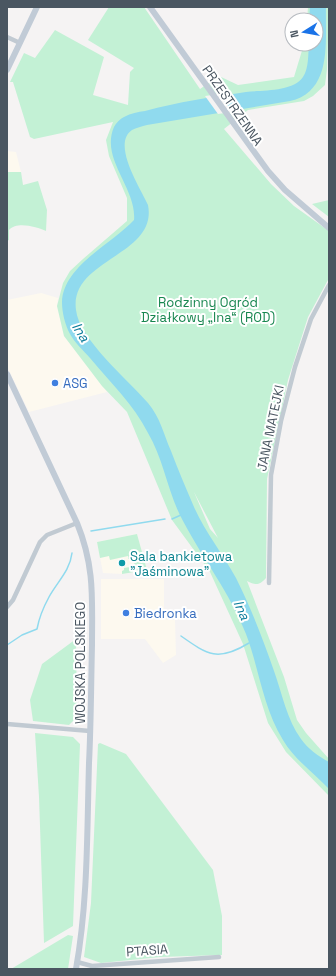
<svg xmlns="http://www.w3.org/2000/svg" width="336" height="976" viewBox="0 0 336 976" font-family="'Space Grotesk',sans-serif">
	<rect width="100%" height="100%" fill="#f5f3f3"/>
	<path fill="#fdf9ef" d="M7 151 16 152 21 172H7Z
		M41 293 58 298 57 306 64 336 107 392 29 412 7 366V300Z
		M137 534 147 570 122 574 103 573 97 542Z
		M101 579H164V619L175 620 176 655 163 663 145 639H101Z"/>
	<path fill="#c3f1d5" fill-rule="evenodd" d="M109 7H144L200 89 219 76 238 85 294 77 304 44H316V20H307L308 7H329L327 69 325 85 313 96 304 101 248 110 224 129 271 184 294 206 329 231V278L308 317 288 380 267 479 266 578C259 586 255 585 247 581L284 677 297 720 306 733 329 759V796L286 752 268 723 243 644 210 572 172 520 127 412 102 386 64 336 57 306 63 283 70 271 83 259 127 221V198L109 156 106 140 113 122 34 139 30 137 13 82H10L24 53 35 58 55 30 104 57 93 95 128 105 130 72 134 68 88 40ZM194 492 218 538 210 529Z
		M7 172H21L23 185 38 181 47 210 46 231C37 227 17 221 9 230V240L7 241Z
		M329 200V217L312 204Z
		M137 534 147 570 122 574V571L124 570V568L135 566 133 558 128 559V556L110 560 109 556 100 558 97 542Z
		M76 639 77 717 69 725 33 721 30 700 42 664Z
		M35 733 73 737 80 744 73 926 44 943 39 797Z
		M100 743 126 754 213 870 222 916V955L160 957 101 963 84 957 91 903 98 744Z
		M68 935 73 936 68 969H11Z"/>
	<path fill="#90daee" d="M310 7H326C325 41 333 91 290 101L147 125C142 126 136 128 132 130 111 144 141 189 148 205 158 256 69 259 76 310 79 339 128 380 148 403 160 417 164 435 171 451 178 470 186 488 194 507 205 532 223 554 236 578 251 608 263 639 274 671 282 693 287 720 301 739 308 749 318 756 329 762V789C314 773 294 759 283 740 263 708 259 668 246 634 230 593 203 559 183 521 168 494 164 460 148 433 134 405 110 382 90 358 83 350 75 343 70 334 65 325 62 312 62 302 63 266 113 243 134 220 137 188 100 159 114 127 116 123 120 119 124 117 131 113 138 112 145 111 178 102 212 97 246 92 262 90 293 92 303 77 309 68 308 54 309 44H316V20H309Z"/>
	<path fill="#f5f3f3" d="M219 94 232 112 218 114 205 96Z"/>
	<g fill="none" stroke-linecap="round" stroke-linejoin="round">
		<path stroke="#90daee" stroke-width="1.5" d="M172 519 181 515
			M91 531 165 519
			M181 636C208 655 218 662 249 643
			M7 645 22 635 37 629C39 618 43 608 49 597 57 582 70 571 72 553"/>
		<path stroke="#c1cad2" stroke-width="4.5" d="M7 37 20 43
			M269 583 271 475 281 421 295 367 311 319 329 285
			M7 607 13 600 40 542 47 535 77 523
			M7 724 90 731
			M77 962 92 966 219 957"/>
		<path stroke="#c1cbd6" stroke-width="6" d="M150 7 268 171 285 190 329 228
			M7 70 37 7
			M7 374 77 523C95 567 92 599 92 645 91 685 91 724 89 763 87 832 88 902 76 969"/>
	</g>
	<g fill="#3f7fe0" stroke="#fff" stroke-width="1.5">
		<circle cx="55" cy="383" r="4"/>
		<circle cx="126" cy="613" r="4"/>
	</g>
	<circle fill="#0f9aa8" stroke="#fff" stroke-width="1.5" cx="122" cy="563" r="4"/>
	<g text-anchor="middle" stroke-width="4" stroke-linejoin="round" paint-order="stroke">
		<g font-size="13" fill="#4a5661" stroke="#fff">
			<text transform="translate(233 105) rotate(55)" y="5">PRZESTRZENNA</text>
			<text transform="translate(270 428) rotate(-78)" y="5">JANA MATEJKI</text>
			<text transform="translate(80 663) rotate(-90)" y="5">WOJSKA POLSKIEGO</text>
			<text transform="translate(147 950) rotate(-4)" y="5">PTASIA</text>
		</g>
		<g font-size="13" fill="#17864f" stroke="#fff">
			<text x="208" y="307">Rodzinny Ogród<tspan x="208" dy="15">Działkowy „Ina“ (ROD)</tspan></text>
		</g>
		<g font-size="13" fill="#366cbe" stroke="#fff" text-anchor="start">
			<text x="63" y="388">ASG</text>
			<text x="134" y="618">Biedronka</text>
		</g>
		<g font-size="13" fill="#0d838f" stroke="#fff" text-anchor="start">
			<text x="130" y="561">Sala bankietowa<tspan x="130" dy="15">"Jaśminowa"</tspan></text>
		</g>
		<g font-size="14" font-style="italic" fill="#0c7c9b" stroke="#fff">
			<text transform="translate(81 332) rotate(58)" y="5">Ina</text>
			<text transform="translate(242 610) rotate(66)" y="5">Ina</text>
		</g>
	</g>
	<rect width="336" height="976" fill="none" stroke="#4a5661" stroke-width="16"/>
	<g transform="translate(304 32) rotate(259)"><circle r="19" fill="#ffffff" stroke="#b7bbc0"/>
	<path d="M0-3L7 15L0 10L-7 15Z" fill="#1a73e8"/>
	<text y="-6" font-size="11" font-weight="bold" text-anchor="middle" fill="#4a5661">N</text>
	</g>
</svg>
